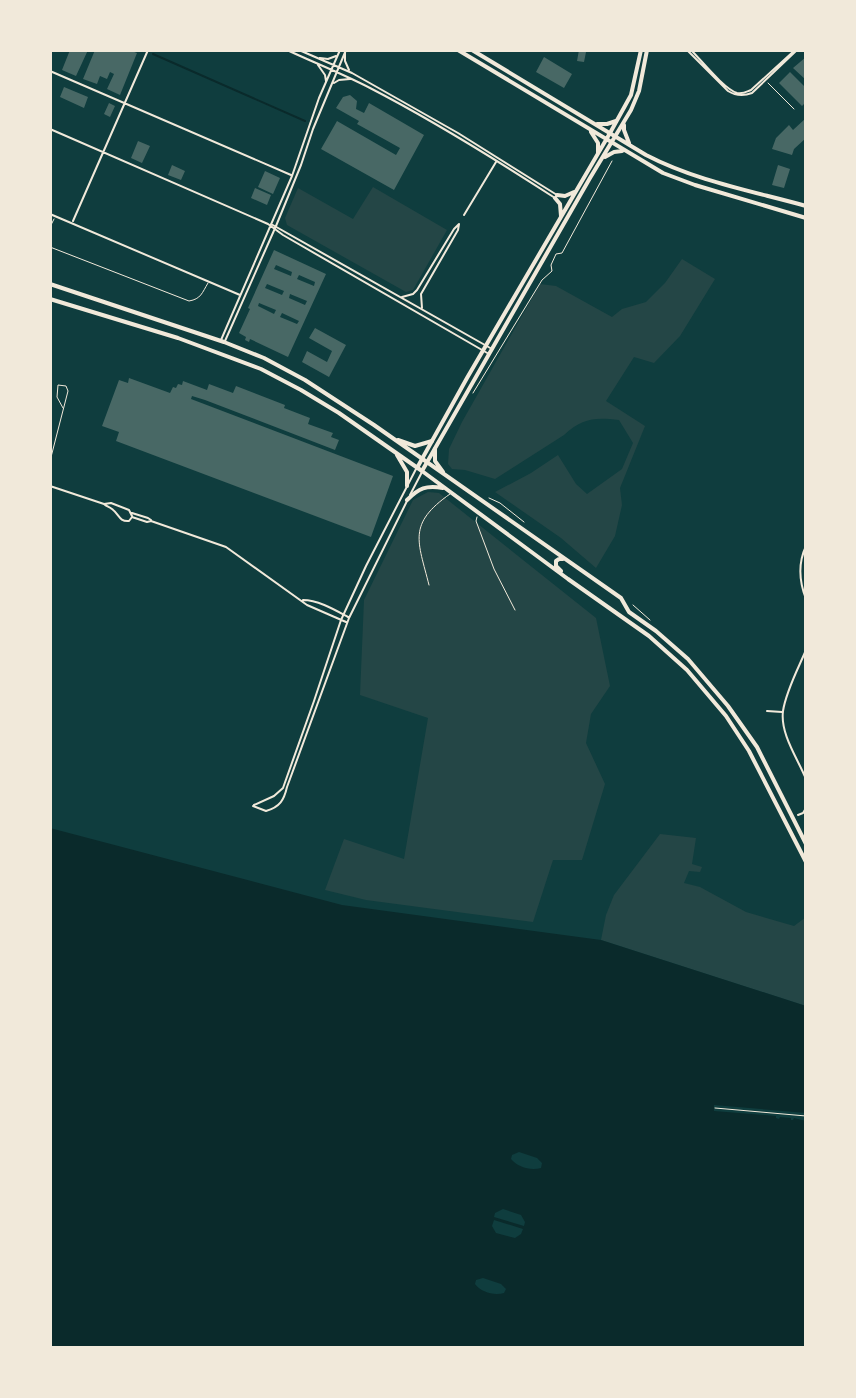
<svg xmlns="http://www.w3.org/2000/svg" width="856" height="1398" viewBox="0 0 856 1398" font-family="'Space Grotesk',sans-serif">
	<rect width="100%" height="100%" fill="#0f3d3e"/>
	<path fill="#244646" d="M373 187 447 230 413 290 406 292 287 225 285 218 298 188 353 219Z
		M682 259 715 279 680 336 654 363 634 357 606 401 645 426 620 488 622 505 615 536 596 568 561 538 495 492 531 473 558 455 576 484 587 494 622 469 633 443 619 420C595 417 582 418 564 435L495 479 465 470 452 469 448 464 449 449 462 422 540 284 556 286 612 317 622 309 646 302 665 283Z
		M428 492 439 493 596 618 610 686 591 714 586 743 605 784 582 860H553L533 922 366 900 325 890 344 839 404 859 428 718 360 695 364 600 413 500Z
		M660 834 696 838 692 864 702 867 700 872 689 871 684 883 700 887 746 912 794 926 806 917V1006L601 940 606 915 614 895Z"/>
	<path fill="#0a2a2b" fill-rule="evenodd" d="M50 828 342 905 601 940 806 1006V1348H50ZM519 1152 537 1158 542 1163 541 1168C530 1171 518 1167 511 1159L512 1155ZM503 1209 521 1215 525 1222 524 1226 494 1217 495 1213ZM494 1220 523 1229 521 1234 515 1238 496 1233 492 1226ZM483 1278 501 1284 506 1289 504 1293C494 1296 481 1292 475 1284L476 1280Z"/>
	<path fill="#0f3d3e" d="M714 1105 806 1113V1121L794 1118 793 1120H791V1118L780 1117 779 1119 776 1118V1116L714 1111Z"/>
	<g fill="none" stroke-linecap="round" stroke-linejoin="round">
		<path stroke="#0a2a2b" stroke-width="2" d="M153 54 305 121"/>
	</g>
	<path fill="#486865" fill-rule="evenodd" d="M70 50H88L76 76 62 70Z
		M95 50H129L137 53 120 95 107 89 114 74 110 72 107 79 100 76 97 84 83 79Z
		M579 50 586 52 584 62 577 61Z
		M544 57 572 74 564 88 536 72Z
		M806 57V80L793 68Z
		M790 72 806 88V102L802 106 779 83Z
		M64 87 88 97 84 108 60 97Z
		M350 95 357 101 356 109 364 113 369 103 424 135 394 190 321 149 337 121 396 155 400 148 357 124 359 121 336 108 343 97Z
		M109 103 115 106 110 117 104 114Z
		M806 118V138L794 149 792 155 772 149 776 138 789 125 793 130Z
		M138 141 150 146 142 163 131 158Z
		M172 165 185 171 181 180 168 175Z
		M778 165 790 169 784 188 772 185Z
		M265 171 280 178 273 194 258 187Z
		M255 188 271 195 267 205 251 198Z
		M274 250 326 274 288 357 250 339 249 342 245 340 246 337 239 333 250 309 248 308ZM276 265 292 272 291 276 274 269ZM299 275 315 282 314 286 297 279ZM267 284 284 291 282 295 265 288ZM290 294 307 301 305 305 289 298ZM259 303 276 310 274 314 258 306ZM282 313 299 321 297 324 280 317Z
		M315 328 346 345 329 377 302 362 307 351 327 362 332 351 309 338Z
		M129 378 170 393 173 387 176 388 178 384 182 385 183 381 207 390 209 384 233 393 236 386 285 405 284 408 310 418 308 424 333 433 331 437 339 440 335 450 205 400 192 396 191 399 393 476 371 537 116 441 119 432 102 426 119 380 128 383Z"/>
	<g fill="none" stroke-linecap="round" stroke-linejoin="round">
		<path stroke="#f1e9da" stroke-width="1" d="M473 393 542 280 552 271 551 265 556 254 562 253 612 161
			M489 498 500 503 524 522
			M633 605 650 620
			M715 1108 806 1116"/>
		<path stroke="#f1e9da" stroke-width="1" d="M768 83 794 109
			M50 227 54 219
			M50 247 189 301C201 299 202 293 208 283
			M50 461 68 391 66 386 58 385 57 397 63 408
			M477 517 476 521 494 569 515 610
			M429 585C418 541 407 524 450 494"/>
		<path stroke="#f1e9da" stroke-width="2" d="M287 50C315 63 343 74 370 88 434 121 495 159 555 198
			M299 50 352 73 458 133 557 195
			M687 50 728 91C736 96 744 96 752 93L797 50
			M691 50C702 61 724 89 737 93 744 94 746 92 751 90L795 50
			M345 53V61L349 70
			M320 58 328 59 336 56
			M318 65 325 75 326 81
			M50 71 291 175
			M334 83 339 80 350 79
			M50 129 268 224 283 235 489 354
			M50 214 240 295
			M464 215 496 162
			M73 221 148 50
			M271 224 492 349
			M402 297 413 294 417 290 454 229 459 224 458 230 421 294 422 308
			M221 340 292 176 319 98 340 50
			M225 341 276 226 301 165 313 129 346 50
			M50 486 104 504 111 503 129 510 132 516
			M410 495 422 472
			M104 504C106 506 109 507 112 509 119 514 119 522 129 521L132 517 147 522 151 521 226 547 307 605 346 622
			M132 513 148 518 151 520
			M806 546C798 563 799 581 806 599
			M303 600C318 600 335 610 348 617
			M806 650C798 669 786 691 783 711 780 734 798 759 806 779
			M767 711 782 712
			M254 805 274 796 283 788 314 701 341 620 366 566 416 469
			M253 806 266 811C280 807 284 800 287 787L349 618 407 501
			M798 815 803 813 806 808"/>
		<path stroke="#f1e9da" stroke-width="4" d="M458 50 663 173 695 185 806 218
			M472 50 646 155C696 181 752 191 806 206
			M597 124H607L616 121
			M624 125V130L629 143
			M591 132 598 143V153
			M605 157 614 152 622 151
			M557 195 565 196 574 192
			M555 198 560 204 561 216
			M417 468 467 378 610 133 631 95 641 50
			M422 471 590 178 631 110 639 91 647 50"/>
		<path stroke="#f1e9da" stroke-width="4" d="M50 284 224 342 264 358 305 380 374 425 621 598 629 612 656 631 688 659 728 706 757 747 806 844
			M50 299 178 338 261 369 301 390 339 413 422 471 568 579 649 636 687 670 726 716 749 751 806 862
			M398 440 415 446 432 441
			M435 449V461L443 472
			M397 455 407 472V486
			M407 500C419 488 426 485 443 488
			M561 571 556 566V561L559 559H563"/>
	</g>
	<rect width="856" height="1398" fill="none" stroke="#f1e9da" stroke-width="104"/>
</svg>
